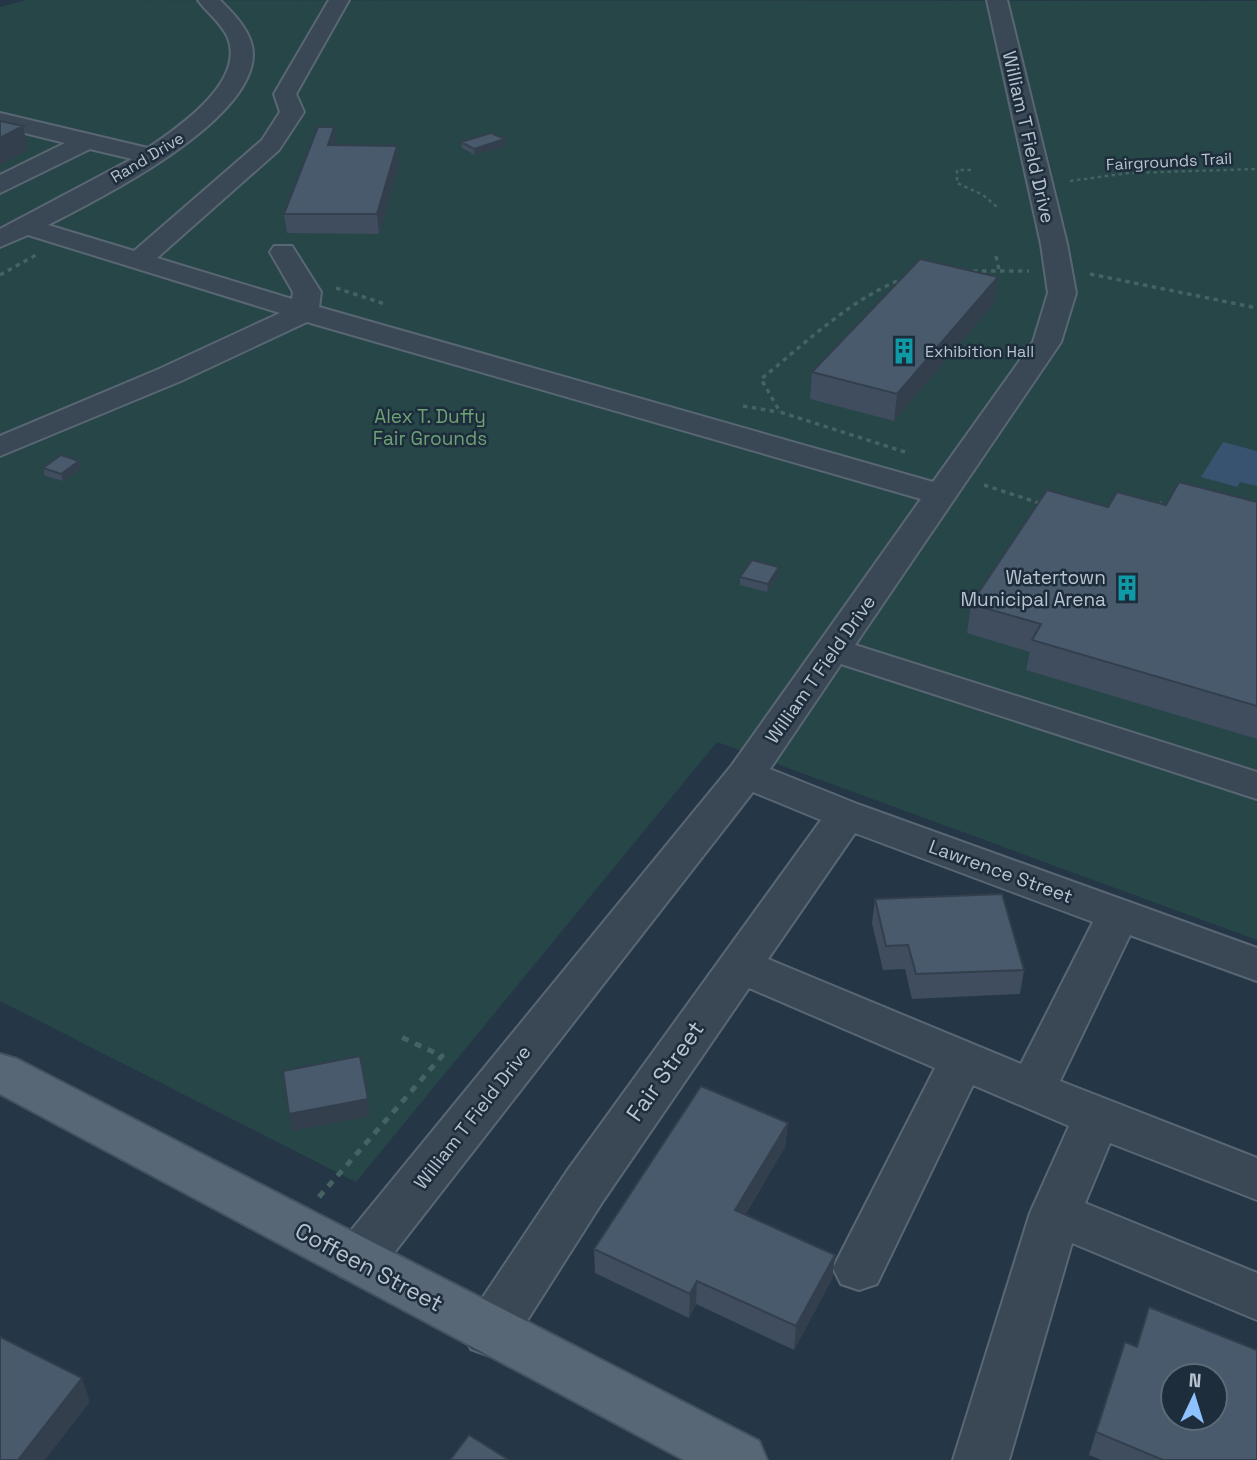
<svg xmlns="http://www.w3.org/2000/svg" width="1257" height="1460" viewBox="0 0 1257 1460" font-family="'Space Grotesk',sans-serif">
	<rect width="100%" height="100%" fill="#253647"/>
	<path fill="#274648" d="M26 0 1257 1V940L717 742 356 1182 0 1001V7Z"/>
	<path fill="#37536f" d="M1223 442 1257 451V486L1240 482 1237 487 1201 477Z"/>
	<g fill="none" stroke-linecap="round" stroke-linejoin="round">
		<g stroke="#596673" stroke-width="4">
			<path id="minor" d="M198 0H220C234 14 253 33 253 54 253 122 101 198 48 225L134 251 262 140 280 112 274 94 329 0H349L296 94 304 112 279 150 157 258 292 299 293 292 270 252 274 246H292L321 292 319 307 933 482 1033 342 1048 293 1041 244 987 0H1007L1067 244 1076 293 1061 342 855 645 1257 772V799L841 664 770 769 860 805 1257 948V981L1130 935 1060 1081 1257 1158V1200L1110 1143 1085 1203 1257 1273V1320L1072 1243 1009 1460H953L1030 1213 1069 1126 973 1085 877 1284 859 1290 841 1284 833 1268 935 1068 749 988 603 1201 509 1349 490 1356 471 1349 463 1332 471 1315 567 1171 821 820 753 792 376 1276 358 1282 340 1276 332 1260 340 1244 732 765 921 499 307 322 181 381 0 456V436L159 369 280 313 28 235 0 247V229L132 159 90 149 0 193V175L65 143 0 127V113L148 148C179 127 245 82 228 38 221 22 207 13 198 0ZM855 833 1093 922 1021 1064 768 959Z"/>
		</g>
		<g stroke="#44515f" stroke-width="4">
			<path id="major" d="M0 1054 17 1059 759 1441 767 1460H684L0 1094Z"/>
		</g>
		<path stroke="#466363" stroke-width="2.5" stroke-dasharray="3.5 3.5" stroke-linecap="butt" d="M971 170H957V183L983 195 997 207
			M1070 181 1129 173 1257 169"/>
		<path stroke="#466363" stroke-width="3.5" stroke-dasharray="4.5 4.5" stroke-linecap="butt" d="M996 256 999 270
			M964 271H1029
			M1090 274 1257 308
			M0 275 36 255
			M336 288 385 304
			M743 406 779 412
			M905 452 780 412 761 379C807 342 851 298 907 277
			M984 485 1042 504
			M1160 507 1161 503 1190 511"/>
		<path stroke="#466363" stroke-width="5" stroke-dasharray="7 7" stroke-linecap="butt" d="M319 1197 442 1056 401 1037"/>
		<use href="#minor" fill="#3a4856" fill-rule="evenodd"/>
		<use href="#major" fill="#586776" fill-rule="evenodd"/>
	</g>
	<path fill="#3f4d5e" d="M505 139V146L475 155 462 148 461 142Z
		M336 145 397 146 399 165 379 234 287 233 284 214Z
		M994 303 894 421 810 399 812 372Z
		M79 461 81 469 63 481 45 476 43 468Z
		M1257 502V739L1026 670 1030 652 967 633 971 604 1108 507Z
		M779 567 778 575 767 592 740 585V577Z
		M875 899 1024 970 1020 994 912 999 905 969 883 970 872 923Z
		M788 1123 785 1147 745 1215 835 1255 832 1279 794 1350 696 1304 689 1318 595 1273 594 1249Z
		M1096 1432 1257 1460H1101L1089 1455Z"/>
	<path fill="#333f4c" d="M23 126 28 150 0 165V138Z
		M334 127 336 145H328Z
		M505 139V146L475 155 474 149Z
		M397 146 399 165 379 234 377 214Z
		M998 277 994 303 894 421 897 394Z
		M79 461 81 469 63 481 61 474Z
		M779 567 778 575 767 592 768 584Z
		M368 1099 370 1116 292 1131 289 1114Z
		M788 1123 785 1147 733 1234 735 1210Z
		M835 1255 832 1279 794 1350 796 1326Z
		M697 1281 696 1304 689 1318 690 1294Z
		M82 1378 90 1402 45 1460H18Z"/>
	<path fill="#495a6d" stroke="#333f4c" stroke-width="2" fill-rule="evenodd" d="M0 121 23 126 0 138Z
		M318 127H334L328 145 397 146 377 214H284Z
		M491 133 505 139 474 149 461 142Z
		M920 259 998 277 897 394 812 372Z
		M61 455 79 461 61 474 43 468Z
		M1179 482 1257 502V706L1032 640 1041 624 971 604 1047 490 1108 507 1117 492 1166 505Z
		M752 560 779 567 768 584 740 577Z
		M1002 894 1024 970 916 974 908 945 886 946 875 899Z
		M360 1056 368 1099 289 1114 283 1071Z
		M701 1086 788 1123 735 1210 835 1255 796 1326 697 1281 690 1294 594 1249Z
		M1149 1307 1257 1350V1460H1163L1096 1432 1125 1342 1137 1347ZM1173 1376H1215V1418H1173Z
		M0 1337 82 1378 18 1460H0Z
		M469 1435 509 1460H450Z"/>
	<defs>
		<g id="building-bare" transform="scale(2.1)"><path d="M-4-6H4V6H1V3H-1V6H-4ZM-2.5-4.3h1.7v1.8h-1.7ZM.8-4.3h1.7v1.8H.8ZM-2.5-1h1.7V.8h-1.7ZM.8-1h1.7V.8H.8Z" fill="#0f9aa8" stroke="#1e2d3c" stroke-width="2.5" paint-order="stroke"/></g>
	</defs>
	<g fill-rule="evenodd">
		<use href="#building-bare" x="904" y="351"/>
		<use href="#building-bare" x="1127" y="588"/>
	</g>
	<g text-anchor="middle" stroke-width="5" stroke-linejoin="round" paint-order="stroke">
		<g font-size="16" fill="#b8c3cf" stroke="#1e2d3c">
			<text transform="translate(147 157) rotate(-31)" y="6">Rand Drive</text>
			<text transform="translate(1169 161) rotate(-3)" y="6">Fairgrounds Trail</text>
		</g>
		<g font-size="16" fill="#b8c3cf" stroke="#1e2d3c" text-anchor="start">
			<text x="925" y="357">Exhibition Hall</text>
		</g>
		<g font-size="19" fill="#b8c3cf" stroke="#1e2d3c">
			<text transform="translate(1029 137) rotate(77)" y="7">William T Field Drive</text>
			<text transform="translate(820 669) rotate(-55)" y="7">William T Field Drive</text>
			<text transform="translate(1001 871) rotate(20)" y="7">Lawrence Street</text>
			<text transform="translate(472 1117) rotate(-52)" y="7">William T Field Drive</text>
		</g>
		<g font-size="19" fill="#6da275" stroke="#1e2d3c">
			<text x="430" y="423">Alex T. Duffy<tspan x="430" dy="22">Fair Grounds</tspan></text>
		</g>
		<g font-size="19" fill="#b8c3cf" stroke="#1e2d3c" text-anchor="end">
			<text x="1106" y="584">Watertown<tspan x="1106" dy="22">Municipal Arena</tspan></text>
		</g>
		<g font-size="23" fill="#b8c3cf" stroke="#1e2d3c">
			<text transform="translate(665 1071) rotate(-55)" y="8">Fair Street</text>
			<text transform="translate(369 1267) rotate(28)" y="8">Coffeen Street</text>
		</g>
	</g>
	<g transform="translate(1194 1397) rotate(4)"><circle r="33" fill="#1e2d3c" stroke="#5c6977" stroke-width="2"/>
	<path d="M0-5L12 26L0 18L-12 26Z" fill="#8dc1ff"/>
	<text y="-10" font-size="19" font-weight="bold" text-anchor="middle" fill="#b8c3cf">N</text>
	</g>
</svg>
